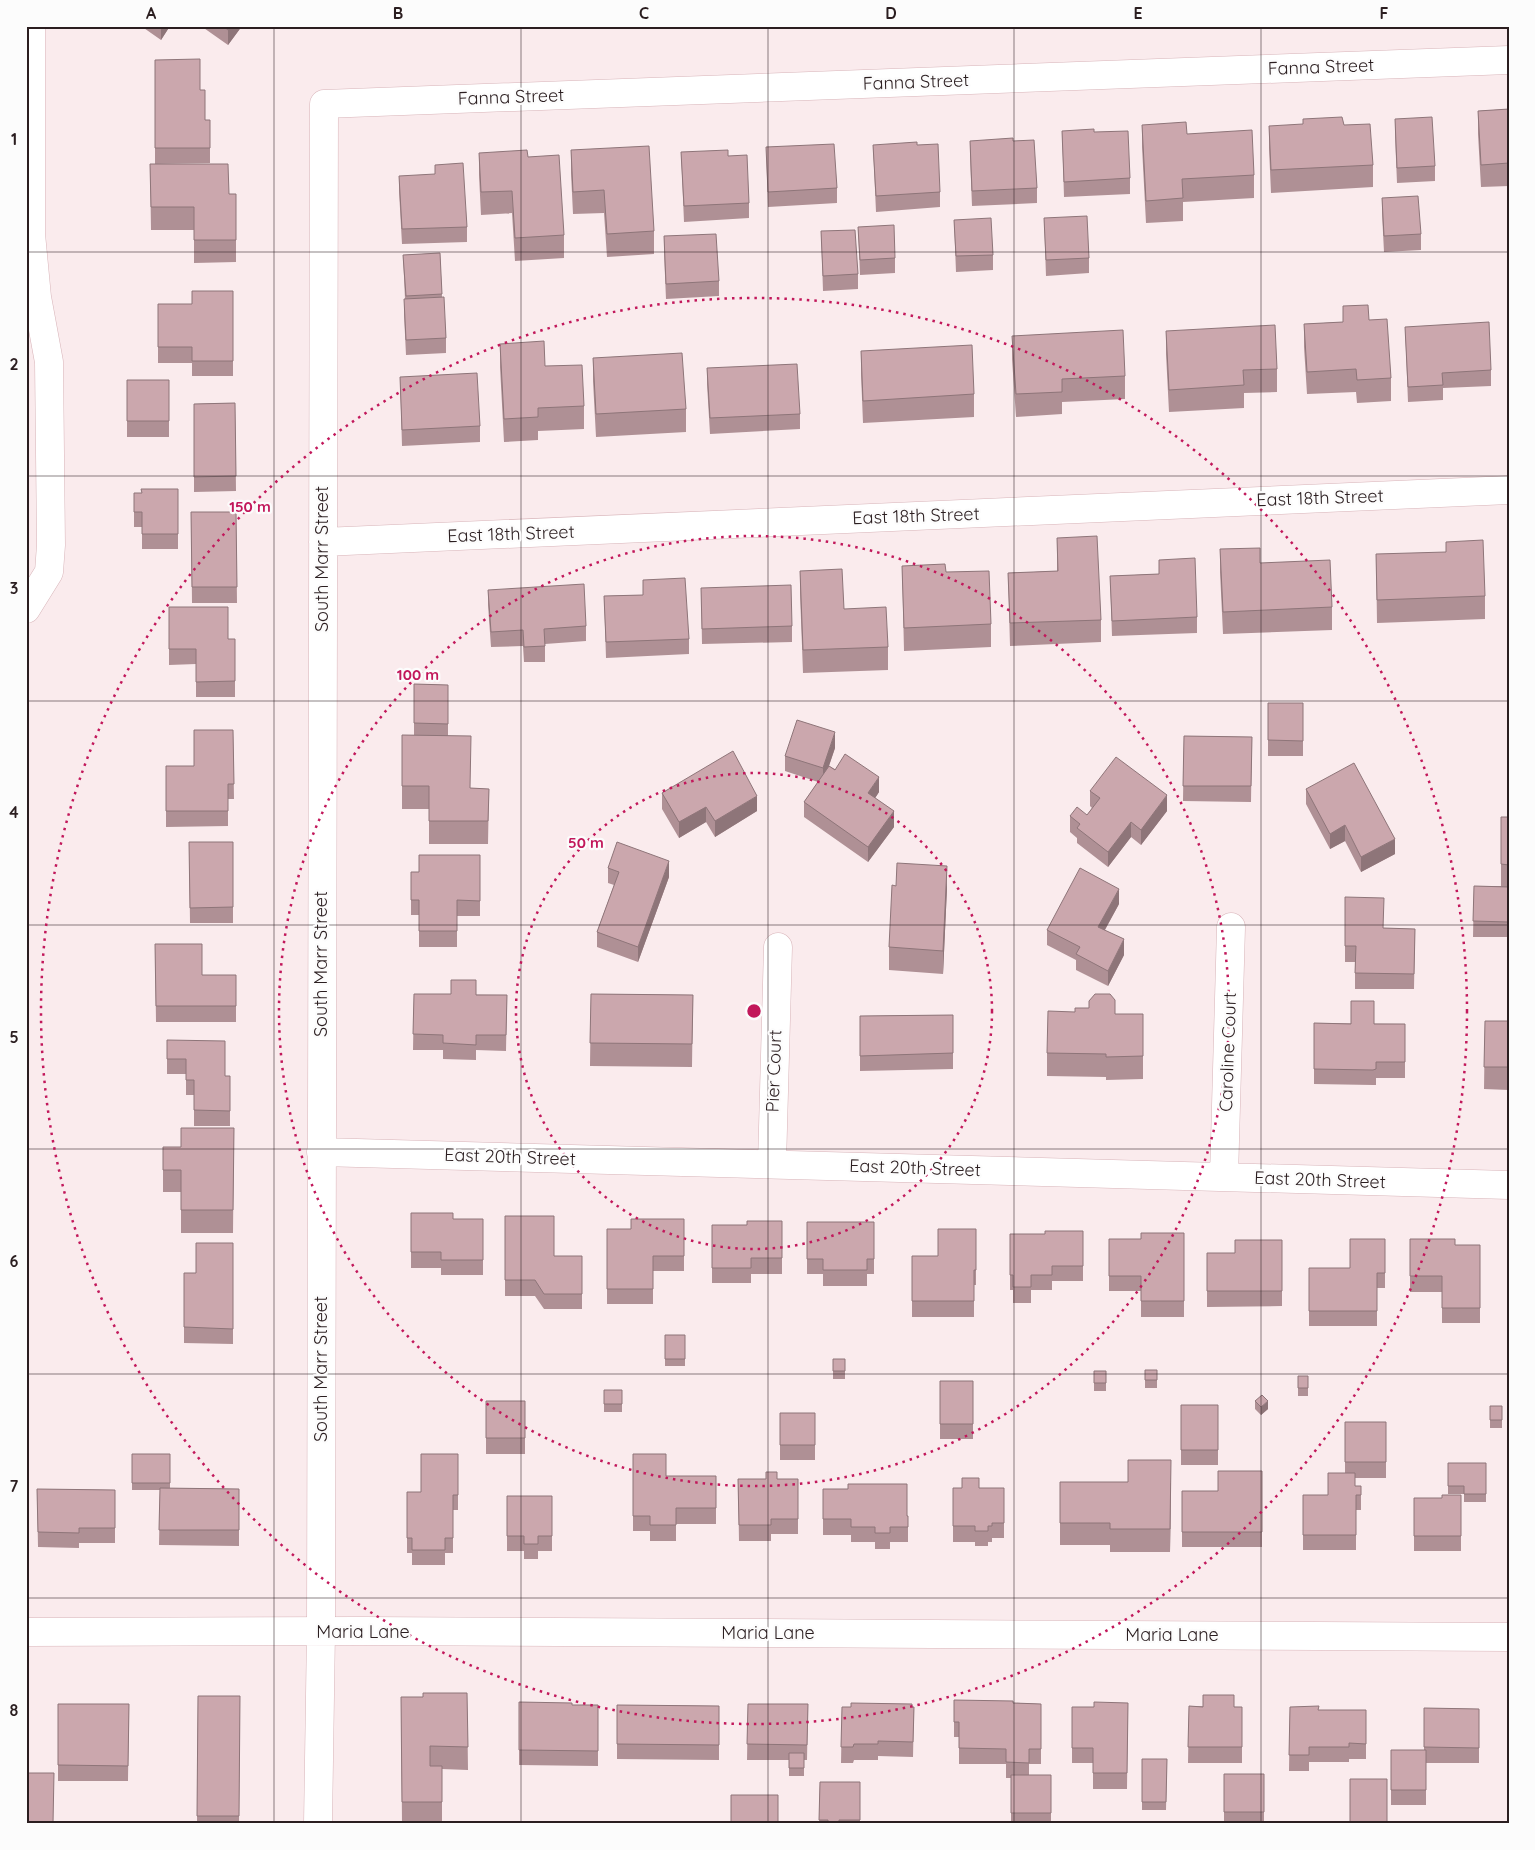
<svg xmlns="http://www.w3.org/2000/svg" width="1535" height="1850" viewBox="0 0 1535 1850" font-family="Quicksand,sans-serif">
	<rect width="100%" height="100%" fill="#faebed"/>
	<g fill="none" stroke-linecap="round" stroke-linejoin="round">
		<g stroke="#d8b4b9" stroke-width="29">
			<path id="minor" d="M323 542 1509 490
				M26 609 49 572 51 545 49 362 37 297 31 234V26
				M321 1152 1509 1185
				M772 1164 778 947
				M1224 1177 1231 927
				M26 1632 362 1631 1509 1637
				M318 1824 321 1631 324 104 1509 60"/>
		</g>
		<use href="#minor" stroke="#fff" stroke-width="28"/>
	</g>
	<path fill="#af9095" d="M141 26H170L161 40Z
		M201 26H242L228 45Z
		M155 60 200 90 205 120H210V163L155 164Z
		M1509 109V186L1481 187 1478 134V111Z
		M1395 119 1435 166V181L1397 183 1395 135Z
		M1142 125 1187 134 1254 175V198L1183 202V221L1146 223 1142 147Z
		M1344 125 1373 165V187L1271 193 1269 148V126Z
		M1062 131 1094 132 1130 178V194L1064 197Z
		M970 141H1013L1037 188V203L972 206 970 156Z
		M873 145 940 192V207L876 212Z
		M766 147 837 188V203L768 207Z
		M571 150 654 231V254L607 257 604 213 573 214 571 173Z
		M681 152 728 156 749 203V218L684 222Z
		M479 153 564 235V258L515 261 512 213 481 215 479 175Z
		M150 164 229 194H236V262L194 263V230H151Z
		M399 176 467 227V242L402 244 399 191Z
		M1382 198 1421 234V250L1384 252 1382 213Z
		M1044 218 1089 258V273L1046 276Z
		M954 220 993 255V270L956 272Z
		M858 227 895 258V273L860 275Z
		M821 231 858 274V289L823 291Z
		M664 236 719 281V296L666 299 664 252Z
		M440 253 442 297 446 338V353L406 355 404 314 405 299 403 255Z
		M233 291V376H192V363H158V304H192Z
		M1343 306 1369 320 1391 378V401L1357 403 1356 392 1307 394 1304 347V324L1343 322Z
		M1405 327 1491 370V386L1443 388V400L1408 402Z
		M1166 331 1277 369V392L1244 393V408L1169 412 1166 354Z
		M1012 336 1125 376V399L1062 402V414L1016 417 1012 359Z
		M500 344 545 366 584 406V429L538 431V440L504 442 500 367Z
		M861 351 974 394V417L863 423 861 374Z
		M593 358 686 409V432L596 437 593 381Z
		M707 368 800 414V429L710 434 707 384Z
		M400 377 480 426V442L402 446Z
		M127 380H169V437H127Z
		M235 403 236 491 194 492V404Z
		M178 489V549H142V527H134V493H141Z
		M191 512H236L237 603H192Z
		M1057 538 1101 620V642L1010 646 1008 573 1057 571Z
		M1220 549 1260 563 1332 607V630L1223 634 1220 572Z
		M1376 554 1485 596V619L1377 623Z
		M902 566 946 572 991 624V647L904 651Z
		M800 571 888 647V670L803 673 800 593Z
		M1159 574 1197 617V633L1112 636 1110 576Z
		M643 580 689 639V654L606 658 604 596 643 595Z
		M701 588 792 626V642L702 644Z
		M488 590 586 626V641L545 644V662H524L523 646 491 647 488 605Z
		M169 607 228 639H235V697H196V664L169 665Z
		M414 684 448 685V736L470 788 489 789 488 844H429V809H402V735H414Z
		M1268 703H1303V756H1268Z
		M233 730 234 799H228V826L166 827V766H194Z
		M1184 736 1252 737 1251 802 1183 801Z
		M835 748 829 766 879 792 875 798 894 827 868 862 804 817V802L818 782 785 771V756Z
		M1306 789 1395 854 1361 872 1345 841 1330 849 1306 804Z
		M1090 791 1167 811 1141 845 1131 837 1108 867 1077 843V838L1070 832V816L1087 815 1092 808 1090 806Z
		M662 793 757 811 715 837 706 822 679 838 662 809Z
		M1501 817H1509V937H1473L1474 886H1501Z
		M189 842H233V923H190Z
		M480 855V916H457V947H419V915H411V872H419Z
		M608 868 669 877 638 962 597 947V932L614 885 608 883Z
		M896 886 947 888 943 974 889 970V947Z
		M1345 897 1383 928 1415 929 1414 989H1355V962H1345Z
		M1119 904 1105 930 1124 955 1108 986 1076 970V960L1047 945V930Z
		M155 944 202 975H236V1022H156Z
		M414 994 507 995 506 1051 476 1050V1060L443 1059V1050H413Z
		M591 994 693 995 692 1067 590 1066Z
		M1115 1014 1143 1056V1079L1106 1080V1077L1047 1076V1053Z
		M953 1015V1069L860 1071V1016Z
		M1485 1021H1509V1090L1484 1089Z
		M1314 1023 1405 1024V1078H1376V1085H1373L1314 1084Z
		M167 1040 225 1076H230V1126H194V1095H186V1074H167Z
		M234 1128 233 1233H181V1192H163V1147H181Z
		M411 1213 453 1219H483V1275H441V1268H411Z
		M505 1216 554 1256H582V1309H544L535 1296H505Z
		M684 1219V1271H653V1304H607V1229H631Z
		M782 1221V1274H751V1283H712V1225H747Z
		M807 1222H874V1274H867V1286H823V1274H807Z
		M976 1229V1285H974V1317H912V1256H938Z
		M1083 1231V1281H1052V1290H1031V1303H1013V1290H1010V1234H1045Z
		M1184 1233V1317H1141V1291H1109V1239H1141Z
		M1385 1239V1288H1377V1326H1309V1268H1350Z
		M1410 1239 1455 1245H1480V1323H1442V1292H1410Z
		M1282 1240V1306L1207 1307V1253H1235Z
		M233 1243V1344L184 1343V1273H196Z
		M665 1335H685V1366H665Z
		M833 1359H845V1379H833Z
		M1145 1370H1157V1388H1145Z
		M1094 1371H1106V1391H1094Z
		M1298 1376H1308V1396H1298Z
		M940 1381H973V1439H940Z
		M604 1390H622V1412H604Z
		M486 1401H525V1454H486Z
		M1255 1401 1268 1409 1261 1415 1255 1409Z
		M1181 1405H1218V1465H1181Z
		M1490 1406H1502V1428H1490Z
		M780 1413H815V1460H780Z
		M1345 1422H1386V1478H1355V1486H1361V1510H1356V1550H1303V1495H1328L1345 1473Z
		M132 1454H170V1488L239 1489V1546L159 1545 160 1490H132Z
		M458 1454V1510H453V1553H445V1565H412V1553H407V1492H421Z
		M633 1454 666 1476H716V1524H676V1541H650V1531H633Z
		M1448 1463H1486V1502H1464V1494H1448Z
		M1262 1471V1547H1182V1491H1218Z
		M738 1479H798V1534H771V1541H739Z
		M1060 1482 1171 1483 1170 1552H1110V1545H1060Z
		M953 1488H1004V1538H992V1542H988V1546H975V1542H953Z
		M37 1489 115 1490V1543H79V1548L38 1547Z
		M823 1489 908 1516V1542H890V1549H875V1542H851V1535H823Z
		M1461 1495V1551H1414V1498H1442Z
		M507 1496H552V1551H538V1559H524V1551H507Z
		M467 1693 468 1770 442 1769V1824H402L401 1697H423Z
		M198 1696H240L239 1824H197Z
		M954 1700 1041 1704V1764H1029V1775H1051V1824H1011V1778H1006V1764H959V1737H954Z
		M519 1702 572 1705H598V1766L519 1765Z
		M1128 1703 1127 1789H1093V1763H1072V1707H1094Z
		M58 1704H129L128 1781H58Z
		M748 1704H808L807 1760H804V1776H789V1760H747Z
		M617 1705 719 1706V1760L617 1759Z
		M1189 1706 1242 1707V1763H1188Z
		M842 1707H914L913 1757 878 1756V1760H854L853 1763H841Z
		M1290 1707 1319 1710H1366V1759H1349V1762H1309V1771H1289Z
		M1424 1708 1479 1709V1763H1426V1805H1391V1750H1424Z
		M1142 1759H1167L1166 1810H1142Z
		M1224 1774H1264V1824H1224Z
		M820 1782H860V1824H819Z"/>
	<path fill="#8e7579" d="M161 26H170L161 40Z
		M231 26H242L228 45V30Z
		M835 732V748L823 783V768Z
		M879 777V792L868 809V793Z
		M1167 795V811L1141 845V830Z
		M757 796V811L715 837V821Z
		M706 807V822L679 838V822Z
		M894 811V827L868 862V847Z
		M1131 822V837L1108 867V852Z
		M1345 825V841L1330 849V834Z
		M1395 839V854L1361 872V857Z
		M669 861V877L638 962V947Z
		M947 866V888L943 974V951Z
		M1119 889V904L1098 942V927Z
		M1124 939V955L1108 986V971Z
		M1268 1401V1409L1261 1415V1407Z
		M1171 1460V1483L1170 1552V1529Z"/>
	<path fill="#cba7ad" stroke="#8e7579" d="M223 26H231L228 30Z
		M200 59V90H205V120H210V148H155V60Z
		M1509 109V163L1481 165 1478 111Z
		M1342 117 1344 125 1370 124 1373 165 1271 170 1269 126 1303 124V119Z
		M1432 117 1435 166 1397 168 1395 119Z
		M1186 122 1187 134 1252 130 1254 175 1182 179 1183 198 1146 201 1142 125Z
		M1094 129V132L1128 131 1130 178 1064 182 1062 131Z
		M1013 138V141L1034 140 1037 188 972 191 970 141Z
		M917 142V145L938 144 940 192 876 196 873 145Z
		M834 144 837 188 768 192 766 147Z
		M649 146 654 231 607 234 604 190 573 192 571 150Z
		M527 150 528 157 559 155 564 235 515 238 512 191 481 192 479 153Z
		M728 150V156L747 155 749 203 684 206 681 152Z
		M463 163 467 227 402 229 399 176 435 174V165Z
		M150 164H228L229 194H236V240H194V207H151Z
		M1418 196 1421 234 1384 236 1382 198Z
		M1087 216 1089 258 1046 260 1044 218Z
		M991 218 993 255 956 256 954 220Z
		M894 225 895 258 860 260 858 227Z
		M855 230 858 274 823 276 821 231Z
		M716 234 719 281 666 284 664 236Z
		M440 253 442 294 406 296 403 255Z
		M192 291H233V361H192V347H158V304H192Z
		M444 297 446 338 406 340 404 299Z
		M1368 305 1369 320 1387 319 1391 378 1357 380 1356 369 1307 372 1304 324 1343 322V306Z
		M1489 322 1491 370 1442 373 1443 385 1408 387 1405 327Z
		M1275 325 1277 369 1243 370 1244 385 1169 390 1166 331Z
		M1123 330 1125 376 1062 379V392L1016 394 1012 336Z
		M544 341 545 366 582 365 584 406 538 408V417L504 419 500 344Z
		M972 345 974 394 863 401 861 351Z
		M682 353 686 409 596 414 593 358Z
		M797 364 800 414 710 418 707 368Z
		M477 373 480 426 402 430 400 377Z
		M127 380H169V421H127Z
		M235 403 236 476 194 477V404Z
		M141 489H178V534H142V512H134V493H142Z
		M191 512H236L237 587H192Z
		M1097 536 1101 620 1010 623 1008 573 1058 571 1057 538Z
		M1483 540 1485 596 1377 600 1376 554 1446 552V542Z
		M1260 548V563L1330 560 1332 607 1223 612 1220 549Z
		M1195 558 1197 617 1112 621 1110 576 1159 574V560Z
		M945 564 946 572 989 571 991 624 904 628 902 566Z
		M842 569 844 609 886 607 888 647 803 650 800 571Z
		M685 578 689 639 606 642 604 596 643 595V580Z
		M584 584 586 626 544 629 545 646 524 647 523 630 491 632 488 590Z
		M791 585 792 626 702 629 701 588Z
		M169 607H228V639H235V681L196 682V649H169Z
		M414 684 448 685V724L414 723Z
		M1268 703H1303V741L1268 740Z
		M797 720 835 732 823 768 785 756Z
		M194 730H233L234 784H228V811H166V766H194Z
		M402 735 471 736 470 788 489 789 488 821H429V786H402Z
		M1184 736 1252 737 1251 786H1183Z
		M733 751 757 796 715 821 706 807 679 822 662 793Z
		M845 754 879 777 868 793 894 811 868 847 804 802 829 766 835 770Z
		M1116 757 1167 795 1141 830 1131 822 1108 852 1077 828 1080 824 1070 816 1077 807 1087 815 1100 798 1090 791Z
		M1354 763 1395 839 1361 857 1345 825 1330 834 1306 789Z
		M1501 817H1509V865L1501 864Z
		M189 842H233V907L190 908Z
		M617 842 669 861 638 947 597 932 619 872 608 868Z
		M419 855H480V901L457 900V931H419V900H411V872H419Z
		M897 863 947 866 943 951 889 947 892 885 896 886Z
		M1080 868 1119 889 1098 927 1124 939 1108 971 1076 954 1080 947 1047 930Z
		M1474 886 1509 887V922L1473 921Z
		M1345 897 1384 898 1383 928 1415 929 1414 974 1355 973 1356 946H1345Z
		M155 944H202V975H236V1006H156Z
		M451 980H476V995H507L506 1035H476V1045L443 1043V1035L413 1034 414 994H451Z
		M591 994 693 995 692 1044 590 1043Z
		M1095 994H1110L1115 1000V1014H1143V1056L1106 1057V1054L1047 1053 1048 1011 1075 1012V1008H1089V1001Z
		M1351 1001H1374V1024H1405V1062H1376V1069L1373 1070 1314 1069V1023L1351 1024Z
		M953 1015V1053L860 1056V1016Z
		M1485 1021H1509V1067H1484Z
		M167 1040 225 1041V1076H230V1111L194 1110V1080H186V1059H167Z
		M181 1128H234L233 1210H181V1170H163V1147H181Z
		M411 1213H453V1219H483V1260H441V1252H411Z
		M505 1216H554V1256H582V1294H544L535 1280H505Z
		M631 1219H684V1256H653V1289H607V1229H631Z
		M747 1221H782V1258H751V1268H712V1225H747Z
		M807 1222H874V1259H867V1270H823V1259H807Z
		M938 1229H976V1270H974V1301H912V1256H938Z
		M1045 1231H1083V1266H1052V1275H1031V1287H1013V1275H1010V1234H1045Z
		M1141 1233H1184V1301H1141V1276H1109V1239H1141Z
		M1350 1239H1385V1273H1377V1311H1309V1268H1350Z
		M1410 1239H1455V1245H1480V1308H1442V1276H1410Z
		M1235 1240H1282V1291H1207V1253H1235Z
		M196 1243H233V1329L184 1327V1273H196Z
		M665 1335H685V1359H665Z
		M833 1359H845V1371H833Z
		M1145 1370H1157V1380H1145Z
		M1094 1371H1106V1383H1094Z
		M1298 1376H1308V1388H1298Z
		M940 1381H973V1424H940Z
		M604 1390H622V1404H604Z
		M1262 1395 1268 1401 1261 1407 1255 1401Z
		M486 1401H525V1438H486Z
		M1181 1405H1218V1450H1181Z
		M1490 1406H1502V1420H1490Z
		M780 1413H815V1445H780Z
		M1345 1422H1386V1462H1345Z
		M132 1454H170V1483H132Z
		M421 1454H458V1495H453V1538H445V1550H412V1538H407V1492H421Z
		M633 1454H666V1476H716V1508H676V1525H650V1516H633Z
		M1128 1460H1171L1170 1529H1110V1523H1060V1482H1128Z
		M1448 1463H1486V1494H1464V1486H1448Z
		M1218 1471H1262V1532H1182V1491H1218Z
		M766 1472H777V1479H798V1519H771V1525H739L738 1479H766Z
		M1328 1473H1355V1486H1361V1495H1356V1535H1303V1495H1328Z
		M962 1478H979V1488H1004V1523H992V1526H988V1531H975V1526H953V1488H962Z
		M848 1484H907V1516H908V1527H890V1533H875V1527H851V1519H823V1489H848Z
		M160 1488 239 1489V1530H159Z
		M37 1489 115 1490V1528H79V1533L38 1532Z
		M1442 1495H1461V1536H1414V1498H1442Z
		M507 1496H552V1536H538V1544H524V1536H507Z
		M423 1693H467L468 1747 430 1746V1766H442V1802H402L401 1697H423Z
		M1203 1695H1234V1707H1242V1747H1188L1189 1706 1203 1707Z
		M198 1696H240L239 1816H197Z
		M954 1700 1013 1701V1703L1041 1704V1749H1029V1763L1006 1762V1749L959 1748V1722H954Z
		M519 1702 572 1703V1705H598V1751L519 1750Z
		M1094 1702 1128 1703 1127 1773H1093V1748H1072V1707H1094Z
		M851 1703 912 1704V1707H914L913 1742 878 1741V1744H854L853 1747H841L842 1707H851Z
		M58 1704H129L128 1766 58 1765Z
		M748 1704H808L807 1745 747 1744Z
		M617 1705 719 1706V1745L617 1744Z
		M1319 1706 1318 1710H1366V1744L1349 1743V1747H1309V1755H1289L1290 1707Z
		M1424 1708 1479 1709V1748L1424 1747Z
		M1391 1750H1426V1790H1391Z
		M789 1753H804V1768H789Z
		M1142 1759H1167L1166 1802H1142Z
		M26 1773H54L53 1824H26Z
		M1224 1774H1264V1812H1224Z
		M1011 1775H1051V1813H1011Z
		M1350 1779H1387V1824H1350Z
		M820 1782H860V1820H839V1824H828V1820H819Z
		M731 1795H778V1824H731Z
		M705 1822H726V1824H705Z"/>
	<path fill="none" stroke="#2b1e20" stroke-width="1" stroke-opacity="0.55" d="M274 26V1824M521 26V1824M768 26V1824M1014 26V1824M1261 26V1824M26 252H1509M26 476H1509M26 701H1509M26 925H1509M26 1149H1509M26 1374H1509M26 1598H1509"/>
	<g fill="none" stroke="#c2185b" stroke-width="2.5" stroke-dasharray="2.5 5">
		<circle cx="754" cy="1011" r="238"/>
		<circle cx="754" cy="1011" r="475"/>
		<circle cx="754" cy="1011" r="713"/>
	</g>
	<g text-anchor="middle" stroke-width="4.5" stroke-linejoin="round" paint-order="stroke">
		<g font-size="18" fill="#2b1e20" stroke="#fcfcfc">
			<text transform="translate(1321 67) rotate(-2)" y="6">Fanna Street</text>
			<text transform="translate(916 82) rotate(-2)" y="6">Fanna Street</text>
			<text transform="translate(511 97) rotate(-2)" y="6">Fanna Street</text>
			<text transform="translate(1320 498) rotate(-2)" y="6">East 18th Street</text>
			<text transform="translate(916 516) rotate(-2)" y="6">East 18th Street</text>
			<text transform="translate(511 534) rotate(-2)" y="6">East 18th Street</text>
			<text transform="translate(322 559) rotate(-90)" y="6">South Marr Street</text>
			<text transform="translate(321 964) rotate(-90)" y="6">South Marr Street</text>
			<text transform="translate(1228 1052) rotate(-88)" y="6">Caroline Court</text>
			<text transform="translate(774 1071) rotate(-88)" y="6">Pier Court</text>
			<text transform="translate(510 1157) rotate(2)" y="6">East 20th Street</text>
			<text transform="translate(915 1168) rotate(2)" y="6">East 20th Street</text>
			<text transform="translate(1320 1180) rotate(2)" y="6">East 20th Street</text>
			<text transform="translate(321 1369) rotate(-90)" y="6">South Marr Street</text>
			<text x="363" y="1638">Maria Lane</text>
			<text x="768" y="1639">Maria Lane</text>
			<text x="1172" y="1641">Maria Lane</text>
		</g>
	</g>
	<circle cx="754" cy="1011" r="8" fill="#c2185b" stroke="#fcfcfc" stroke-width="2.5"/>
	<g font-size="15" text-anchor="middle" font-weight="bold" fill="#c2185b" stroke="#fcfcfc" stroke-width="4.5" stroke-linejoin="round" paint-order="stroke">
		<text x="250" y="512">150 m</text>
		<text x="418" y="680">100 m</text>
		<text x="586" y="848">50 m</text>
	</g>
	<rect width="1535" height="1850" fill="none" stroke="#fcfcfc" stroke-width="55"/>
	<rect x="28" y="28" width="1480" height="1794" fill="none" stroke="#2b1e20" stroke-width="2"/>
	<g font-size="16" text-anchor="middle" font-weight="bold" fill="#2b1e20">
		<text x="151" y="19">A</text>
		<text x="398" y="19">B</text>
		<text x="644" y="19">C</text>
		<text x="891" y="19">D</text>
		<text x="1138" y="19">E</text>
		<text x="1384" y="19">F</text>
		<text x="14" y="145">1</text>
		<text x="14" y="370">2</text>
		<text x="14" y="594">3</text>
		<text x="14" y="818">4</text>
		<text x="14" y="1043">5</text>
		<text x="14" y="1267">6</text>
		<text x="14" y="1492">7</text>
		<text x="14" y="1716">8</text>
	</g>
</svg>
